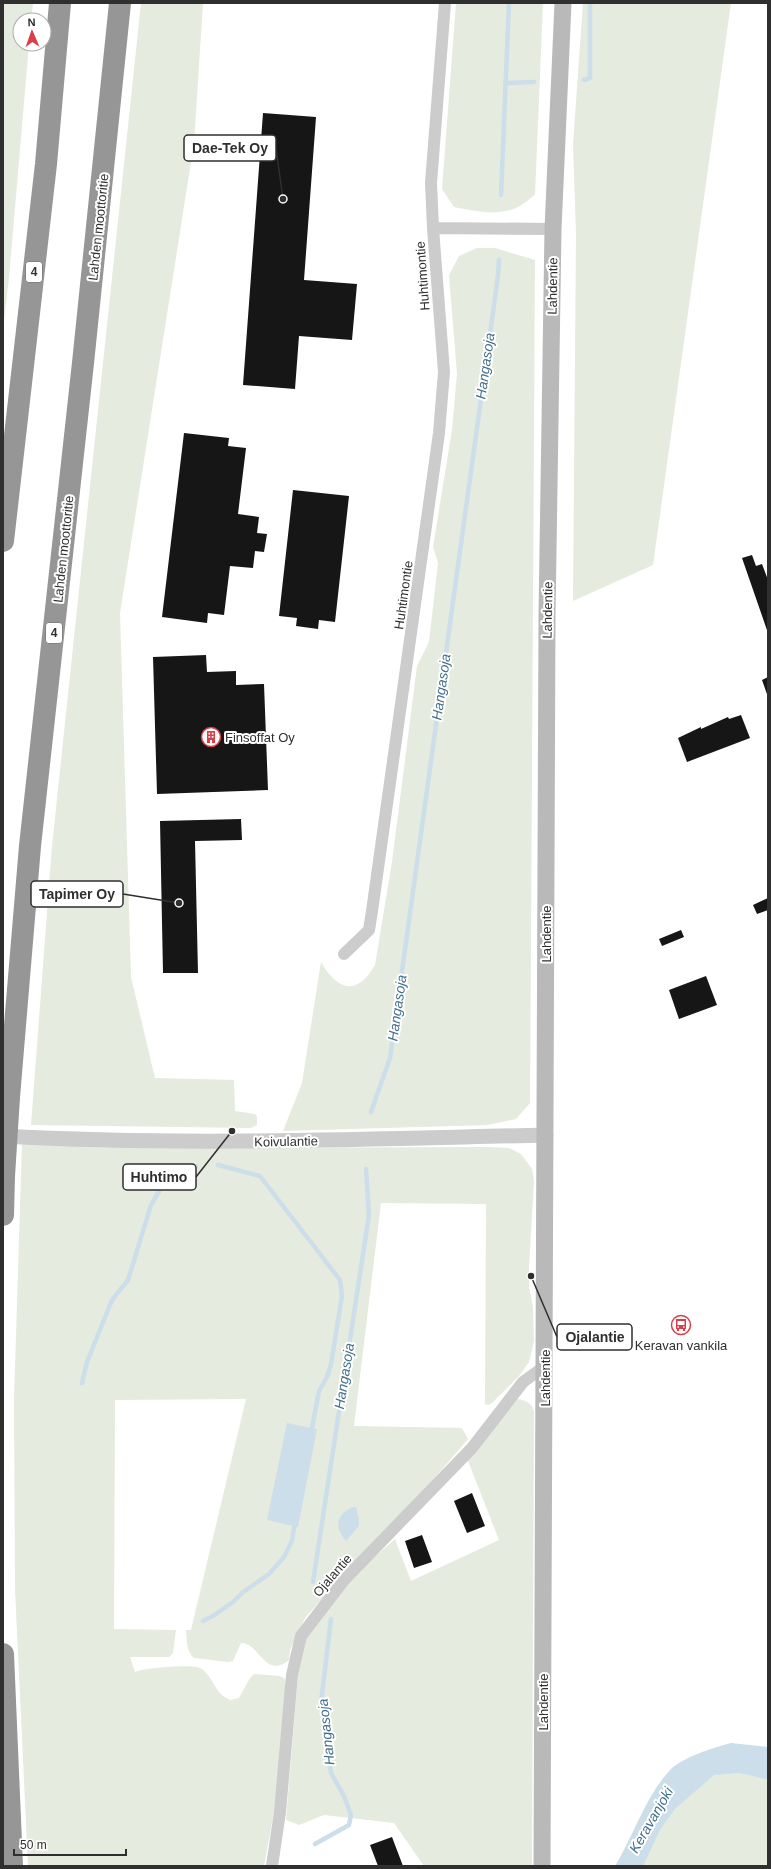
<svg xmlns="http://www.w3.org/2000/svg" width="771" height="1869" viewBox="0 0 771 1869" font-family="Arial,sans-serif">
	<rect width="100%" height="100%" fill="#fff"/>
	<path fill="#e5ebde" d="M3 3H33L31 20H20V44H29L9 278 3 329Z
		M141 3H203L194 143 120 613 131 977 155 1078 234 1080 235 1111 255 1114 257 1117V1125L251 1128 31 1125 52 846Z
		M456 3H543L535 195C529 199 523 205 516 208 497 216 474 211 454 207L442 189Z
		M583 3H731L653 565 573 601 576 234 573 144Z
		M477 248H495L535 260 530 1103 516 1119 487 1125 283 1131 302 1083 321 962C337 990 357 997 375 965L392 862 417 666 429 642 438 563 433 547 452 430 457 374 449 275 459 256Z
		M22 1144 152 1148 489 1147 509 1148 521 1154 532 1169 534 1181 529 1267V1287L533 1307 534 1341 529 1362 519 1376 491 1404 485 1405 486 1204 381 1203 354 1426 462 1428 468 1439 409 1508 353 1564 305 1618 290 1650 289 1660C265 1680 259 1642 241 1643L233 1661 228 1662 194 1658C186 1652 187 1639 186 1630H191L246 1399 115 1400 114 1629 176 1630 173 1653 169 1657H130L135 1672C145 1668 191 1664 200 1668 210 1673 213 1686 220 1693 222 1696 227 1698 230 1700L239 1698 250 1678 254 1674 280 1676 285 1679 286 1697 274 1812 264 1866H28L15 1589 14 1399Z
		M517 1399C526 1400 532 1403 534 1412L532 1866H424L394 1823 324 1815 299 1825 286 1820 298 1675 306 1638 356 1573 395 1539 411 1581 499 1540 468 1461Z
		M739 1773 768 1780V1866H642L660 1830 676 1808 697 1788 714 1774Z"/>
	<path fill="#cbdeea" d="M287 1423 317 1429 298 1527 267 1520Z
		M353 1507H356L359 1519V1526L346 1541C334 1527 336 1514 353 1507Z
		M731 1743 768 1747V1780L739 1773 714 1775 676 1808 660 1830 643 1866H615C634 1835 645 1797 670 1770 683 1757 713 1748 731 1743Z"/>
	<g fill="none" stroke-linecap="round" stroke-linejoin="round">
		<path stroke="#cbdeea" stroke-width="4.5" d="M584 80 590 78V3
			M505 83 534 82
			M501 195 509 3
			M371 1112 390 1058 498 276 499 260
			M218 1165 260 1176 340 1280 342 1296 331 1364 327 1377 319 1391 311 1433
			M82 1383 87 1362 112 1300 128 1280 151 1205 161 1188 165 1179 171 1171 182 1166H196
			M313 1582 369 1215 366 1169
			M203 1621 213 1616 233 1602 242 1593 269 1574 284 1557 292 1541 295 1521
			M315 1844 349 1825 351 1815 344 1796 331 1773 321 1703 331 1619"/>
	</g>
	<path fill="#161616" d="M263 113 316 117 304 280 357 284 352 340 299 336 295 389 243 385Z
		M184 433 229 438 228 446 246 448 238 514 259 517 257 533 267 534 264 552 255 551 253 568 230 566 224 615 208 613 207 623 162 617Z
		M293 490 349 496 335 622 319 620 318 629 296 626 297 618 279 616Z
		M752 555 756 566 762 564 768 580V633L742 558Z
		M206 655 207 672 236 671V685L264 684 268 790 157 794 153 657Z
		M768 677V697L762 680Z
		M741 715 750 738 687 762 678 738 701 727V729L728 717 729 719Z
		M241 819 242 840 195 841 198 973H163L160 821Z
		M768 898V910L757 914 753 905Z
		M681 930 684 937 662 946 659 939Z
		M706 976 717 1005 679 1019 669 990Z
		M472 1493 485 1526 467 1533 454 1501Z
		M422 1535 432 1562 414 1568 405 1541Z
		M392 1837 403 1866H378L370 1845Z"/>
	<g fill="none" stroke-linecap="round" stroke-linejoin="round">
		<path stroke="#ccc" stroke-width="12" d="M433 228 431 183 445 3
			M344 954 369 930 372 911 439 433 444 372 433 228 553 229
			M272 1866 280 1812 292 1675 301 1636 344 1580 472 1448 523 1382 545 1366"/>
		<path stroke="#ccc" stroke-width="15" d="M3 1136C184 1146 365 1139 546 1135"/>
		<path stroke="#b9b9b9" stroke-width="17" d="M542 1866 547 615 553 229 563 3"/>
		<path stroke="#969696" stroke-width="22" d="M3 541 46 164 60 3
			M9 1097 30 846 83 363 120 3
			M3 1215 4 1176
			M3 1654 12 1866"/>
		<path stroke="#969696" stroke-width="22" d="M4 1176 9 1097"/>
	</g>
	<defs>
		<g id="building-ring" transform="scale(1)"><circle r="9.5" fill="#fff" stroke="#d93e49" stroke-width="1.5"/><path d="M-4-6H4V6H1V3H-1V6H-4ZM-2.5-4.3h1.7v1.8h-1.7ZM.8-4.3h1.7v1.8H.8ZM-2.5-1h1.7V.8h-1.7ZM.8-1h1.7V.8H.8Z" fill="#d93e49"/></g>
		<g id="bus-ring" transform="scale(1)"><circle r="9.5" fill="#fff" stroke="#d93e49" stroke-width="1.5"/><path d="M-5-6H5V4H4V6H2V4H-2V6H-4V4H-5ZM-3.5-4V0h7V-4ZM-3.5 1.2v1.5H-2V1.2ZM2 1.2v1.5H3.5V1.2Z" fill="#d93e49"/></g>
	</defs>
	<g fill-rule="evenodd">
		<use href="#building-ring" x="211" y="737"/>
		<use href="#bus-ring" x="681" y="1325"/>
	</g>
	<g text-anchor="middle" stroke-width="4" stroke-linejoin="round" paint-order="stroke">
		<g fill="#fff" stroke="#6d6d6d" stroke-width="1">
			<rect x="26" y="262" width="16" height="20" rx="3"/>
			<rect x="46" y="623" width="16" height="20" rx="3"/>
		</g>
		<g font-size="12" font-weight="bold" fill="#2f2f2f">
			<text x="34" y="276">4</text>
			<text x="54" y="637">4</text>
		</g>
		<g font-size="13" fill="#2f2f2f" stroke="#fff">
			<text transform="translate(98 227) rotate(-84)" y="5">Lahden moottoritie</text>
			<text transform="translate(422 276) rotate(-94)" y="5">Huhtimontie</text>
			<text transform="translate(552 286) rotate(-89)" y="5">Lahdentie</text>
			<text transform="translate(63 549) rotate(-84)" y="5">Lahden moottoritie</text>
			<text transform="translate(403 595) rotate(-82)" y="5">Huhtimontie</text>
			<text transform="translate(547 610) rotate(-89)" y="5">Lahdentie</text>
			<text transform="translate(546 934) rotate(-90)" y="5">Lahdentie</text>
			<text transform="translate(286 1141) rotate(-1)" y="5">Koivulantie</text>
			<text transform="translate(545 1378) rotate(-90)" y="5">Lahdentie</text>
			<text transform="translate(332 1575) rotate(-49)" y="5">Ojalantie</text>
			<text transform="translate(543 1702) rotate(-90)" y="5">Lahdentie</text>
		</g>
		<g font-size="13" fill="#2f2f2f" stroke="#fff" text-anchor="start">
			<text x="225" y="742">Finsoffat Oy</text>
			<text x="681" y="1350" text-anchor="middle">Keravan vankila</text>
		</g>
		<g font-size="14" font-style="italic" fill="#426f8c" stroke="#fff">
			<text transform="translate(485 366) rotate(-82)" y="5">Hangasoja</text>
			<text transform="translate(441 687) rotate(-82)" y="5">Hangasoja</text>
			<text transform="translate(397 1008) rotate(-82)" y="5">Hangasoja</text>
			<text transform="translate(344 1376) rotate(-81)" y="5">Hangasoja</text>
			<text transform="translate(326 1732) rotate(-96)" y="5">Hangasoja</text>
			<text transform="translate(651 1820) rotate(-60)" y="5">Keravanjoki</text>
		</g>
	</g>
	<path fill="none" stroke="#2f2f2f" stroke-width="1.5" d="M283 199L276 148M179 903L123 894M232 1131L196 1177M531 1276L557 1337"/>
	<g fill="#2f2f2f" stroke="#fff" stroke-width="1.5">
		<circle cx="283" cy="199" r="4"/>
		<circle cx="179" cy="903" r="4"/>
		<circle cx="232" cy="1131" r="4"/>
		<circle cx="531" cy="1276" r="4"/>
	</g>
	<g fill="#fff" stroke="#2f2f2f" stroke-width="1.5">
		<rect x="184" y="135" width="92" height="26" rx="4"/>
		<rect x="31" y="881" width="92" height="26" rx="4"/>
		<rect x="123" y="1164" width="73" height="26" rx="4"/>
		<rect x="557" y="1324" width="75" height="26" rx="4"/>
	</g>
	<g font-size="14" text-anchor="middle" font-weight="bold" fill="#2f2f2f">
		<text x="230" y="153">Dae-Tek Oy</text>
		<text x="77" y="899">Tapimer Oy</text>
		<text x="159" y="1182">Huhtimo</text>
		<text x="595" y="1342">Ojalantie</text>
	</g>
	<rect width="771" height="1869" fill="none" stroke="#2f2f2f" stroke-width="8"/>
	<g transform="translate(32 32) rotate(358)"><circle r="19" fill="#ffffff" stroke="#acacac"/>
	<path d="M0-3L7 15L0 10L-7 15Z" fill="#d93e49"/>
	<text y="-6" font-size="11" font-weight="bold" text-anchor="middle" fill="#2f2f2f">N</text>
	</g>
	<path d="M14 1849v6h112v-6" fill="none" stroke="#2f2f2f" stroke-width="2"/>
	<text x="20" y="1849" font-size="12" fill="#2f2f2f" stroke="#ffffff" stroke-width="3" paint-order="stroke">50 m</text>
</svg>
